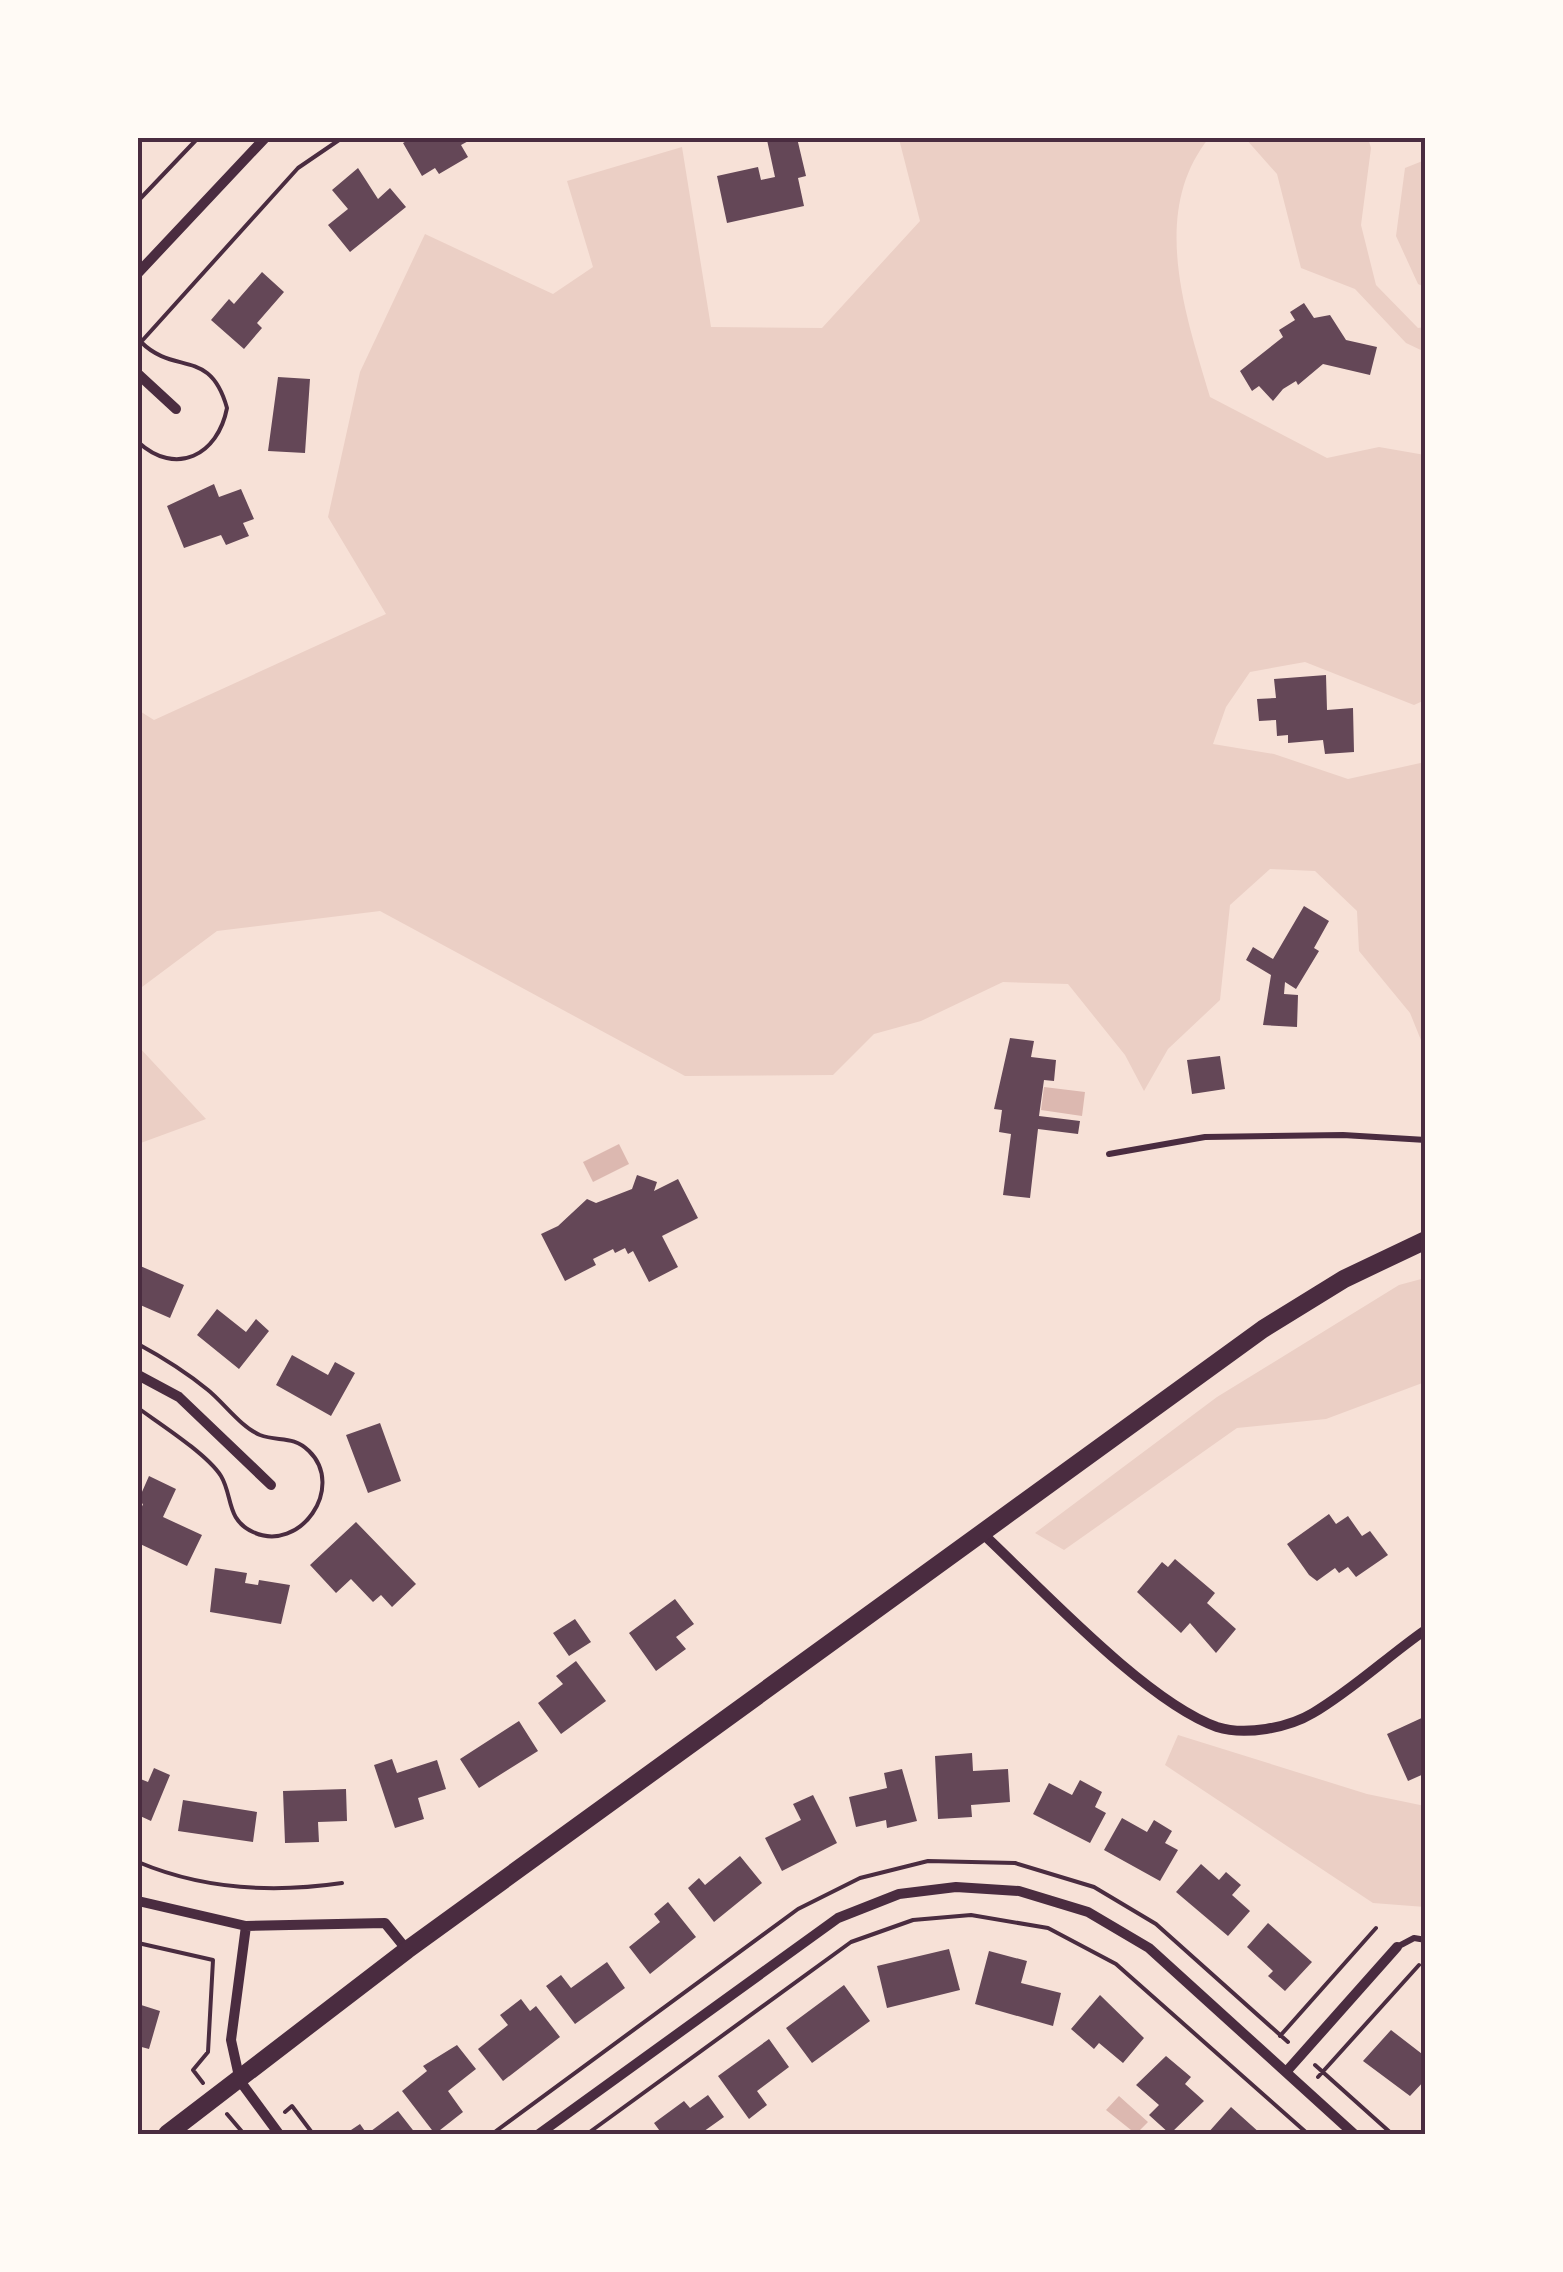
<svg xmlns="http://www.w3.org/2000/svg" width="1563" height="2272" viewBox="0 0 1563 2272" font-family="Manrope,sans-serif">
	<rect width="100%" height="100%" fill="#f7e1d7"/>
	<path fill="#ebcfc5" d="M1209 138C1149 212 1186 316 1210 397L1327 458 1379 447 1425 455V700L1414 705 1305 662 1250 672 1226 707 1213 744 1274 754 1348 779 1425 762V1050L1410 1013 1359 951 1357 911 1315 871 1270 869 1230 905 1220 1000 1168 1049 1144 1091 1125 1055 1068 984 1003 982 921 1021 874 1034 833 1075 685 1076 380 911 217 931 138 990V710L154 720 386 614 328 517 360 372 425 234 553 294 593 267 567 181 682 147 711 327 822 328 920 221 899 139Z
		M1245 138H1368L1371 148 1361 225 1376 285 1418 328 1425 327V352L1406 343 1355 289 1301 268 1277 174Z
		M1425 160V287L1418 284 1396 236 1405 168Z
		M138 1046 206 1119 138 1144Z
		M1425 1278V1382L1326 1419 1237 1428 1064 1550 1035 1533 1217 1397 1399 1285Z
		M1178 1735 1367 1794 1425 1806V1907L1373 1903 1165 1765Z"/>
	<path fill="#dcb8b0" d="M1044 1087 1085 1092 1082 1116 1041 1110Z
		M619 1144 629 1164 593 1182 583 1162Z
		M1119 2096 1148 2122 1136 2134 1106 2110Z"/>
	<path fill="#644757" d="M412 138H474L461 145 468 157 439 174 435 168 422 176 403 143Z
		M797 138 806 176 798 178 804 206 727 223 717 176 758 167 761 180 775 177 767 140Z
		M358 168 378 199 390 188 406 207 350 252 328 225 348 209 332 190Z
		M262 272 284 292 257 323 262 328 244 349 211 320 229 299 234 304Z
		M1304 303 1314 318 1330 315 1346 340 1377 347 1370 375 1323 364 1298 385 1296 381 1283 389 1273 401 1259 386 1252 391 1240 371 1283 337 1279 330 1295 320 1290 312Z
		M278 377 310 379 305 453 268 451Z
		M214 484 219 497 241 489 254 519 243 523 249 536 226 545 221 535 184 548 167 506Z
		M1326 675 1327 710 1353 708 1354 752 1325 754 1323 740 1288 743V735L1277 736 1276 720 1259 721 1257 699 1276 698 1274 679Z
		M1304 906 1329 921 1314 948 1319 951 1296 989 1285 982 1284 994 1298 995 1297 1027 1263 1025 1271 975 1246 960 1253 947 1273 959Z
		M1010 1038 1034 1041 1031 1057 1056 1060 1054 1081 1044 1080 1039 1116 1080 1121 1078 1134 1038 1129 1030 1198 1003 1195 1011 1134 999 1132 1002 1110 994 1109Z
		M1220 1056 1225 1089 1192 1094 1187 1060Z
		M637 1175 657 1182 654 1191 678 1179 698 1218 662 1236 678 1267 649 1282 633 1251 628 1254 625 1248 615 1253 613 1249 593 1259 596 1265 565 1281 541 1234 558 1226 587 1199 596 1203 632 1189Z
		M138 1265 184 1285 170 1318 138 1304Z
		M217 1309 246 1332 256 1319 269 1331 239 1369 197 1335Z
		M292 1355 328 1375 335 1362 355 1373 331 1416 276 1385Z
		M380 1423 401 1481 368 1493 346 1435Z
		M149 1476 176 1489 163 1517 202 1535 187 1566 138 1543V1516L143 1504 138 1501Z
		M1329 1514 1336 1524 1348 1516 1362 1536 1370 1531 1388 1555 1356 1577 1348 1567 1339 1573 1335 1568 1317 1581 1309 1575 1287 1544Z
		M356 1522 416 1584 392 1607 381 1595 373 1602 351 1579 336 1593 310 1565Z
		M1175 1559 1215 1593 1207 1603 1236 1629 1216 1653 1190 1623 1181 1633 1137 1592 1162 1562 1168 1567Z
		M215 1568 247 1573 245 1583 258 1585 259 1580 290 1585 281 1624 210 1612Z
		M675 1599 694 1624 676 1637 686 1649 656 1671 629 1633Z
		M575 1619 591 1642 569 1656 553 1633Z
		M576 1661 606 1701 561 1734 538 1703 563 1684 556 1676Z
		M1426 1716V1773L1408 1781 1387 1734Z
		M519 1721 538 1751 479 1788 460 1759Z
		M972 1753 973 1771 1008 1769 1010 1802 971 1805 972 1817 938 1819 935 1756Z
		M392 1759 397 1773 437 1760 446 1789 418 1798 424 1819 395 1828 374 1765Z
		M154 1768 170 1775 151 1821 138 1815V1778L148 1782Z
		M902 1769 917 1821 887 1828 886 1820 856 1827 849 1797 887 1788 884 1773Z
		M1080 1780 1102 1792 1095 1807 1106 1813 1090 1843 1033 1814 1049 1783 1072 1795Z
		M346 1789 347 1821 318 1822 319 1842 285 1843 283 1791Z
		M813 1795 837 1843 782 1871 765 1838 801 1820 793 1804Z
		M183 1800 257 1812 253 1842 178 1831Z
		M1122 1818 1147 1832 1154 1820 1172 1831 1165 1843 1178 1850 1160 1881 1104 1850Z
		M740 1856 762 1883 714 1922 688 1888 699 1878 705 1885Z
		M1201 1864 1219 1880 1226 1872 1241 1885 1232 1895 1250 1911 1228 1936 1176 1892Z
		M668 1902 696 1937 650 1974 629 1947 660 1922 654 1914Z
		M1268 1923 1312 1962 1285 1991 1268 1976 1273 1971 1247 1947Z
		M949 1949 960 1990 887 2008 877 1966Z
		M989 1951 1027 1961 1021 1983 1061 1993 1053 2026 975 2004Z
		M607 1962 625 1988 575 2024 546 1986 561 1975 571 1988Z
		M844 1985 870 2021 812 2063 786 2028Z
		M1100 1995 1144 2038 1123 2063 1099 2043 1094 2049 1071 2029Z
		M521 1999 530 2011 536 2006 560 2037 503 2081 478 2049 508 2025 500 2015Z
		M138 2004 160 2011 149 2049 138 2046Z
		M1391 2030 1426 2057V2079L1410 2096 1363 2061Z
		M769 2039 789 2067 757 2091 767 2105 749 2119 718 2076Z
		M457 2045 476 2069 448 2091 463 2112 435 2134 402 2091 427 2071 423 2066Z
		M1166 2056 1191 2077 1185 2084 1204 2101 1170 2134 1149 2115 1159 2105 1136 2085Z
		M708 2095 724 2117 700 2134H662L654 2123 684 2101 690 2108Z
		M1231 2107 1261 2134H1207Z
		M398 2111 416 2134H345L360 2124 367 2134Z"/>
	<g fill="none" stroke-linecap="round" stroke-linejoin="round">
		<path stroke="#4a2c40" stroke-width="4" d="M138 201 198 138
			M138 338 141 342 138 347
			M138 442C176 477 218 455 227 408 210 347 175 376 141 342L298 168 342 138
			M138 1344C162 1357 186 1372 208 1390 224 1403 241 1427 260 1435 278 1442 293 1435 309 1451 346 1487 300 1554 253 1532 226 1520 233 1496 221 1476 207 1454 160 1424 138 1408
			M138 1862C202 1889 274 1893 342 1883
			M138 1943 213 1960 208 2052 193 2070 203 2083
			M1280 2036 1376 1928
			M1315 2065 1392 2134
			M1318 2077 1419 1965
			M285 2112 292 2106 313 2134
			M227 2114 244 2134
			M492 2134 798 1909 860 1878 928 1861 1015 1863 1094 1887 1156 1924 1288 2042
			M587 2134 851 1942 913 1920 971 1915 1048 1928 1116 1964 1308 2134"/>
		<path stroke="#4a2c40" stroke-width="6" d="M1109 1154 1205 1137 1343 1135 1426 1140
			M1397 1947 1414 1938 1426 1940"/>
		<path stroke="#4a2c40" stroke-width="10" d="M138 273 265 138
			M138 374 176 409
			M138 1375 179 1397 271 1485
			M982 1533C1040 1587 1146 1702 1217 1727 1245 1736 1288 1728 1313 1713 1352 1690 1387 1657 1424 1631
			M138 1901 246 1926 385 1923 407 1950
			M246 1926 231 2040 240 2081 279 2134
			M1286 2072 1397 1947
			M539 2134 838 1918 899 1894 956 1887 1019 1891 1088 1912 1149 1948 1354 2134"/>
		<path stroke="#4a2c40" stroke-width="18" d="M167 2134 407 1950 1263 1329 1344 1279 1426 1240"/>
	</g>
	<rect width="1563" height="2272" fill="none" stroke="#fffaf5" stroke-width="280"/>
	<rect x="140" y="140" width="1283" height="1992" fill="none" stroke="#4a2c40" stroke-width="4"/>
</svg>
